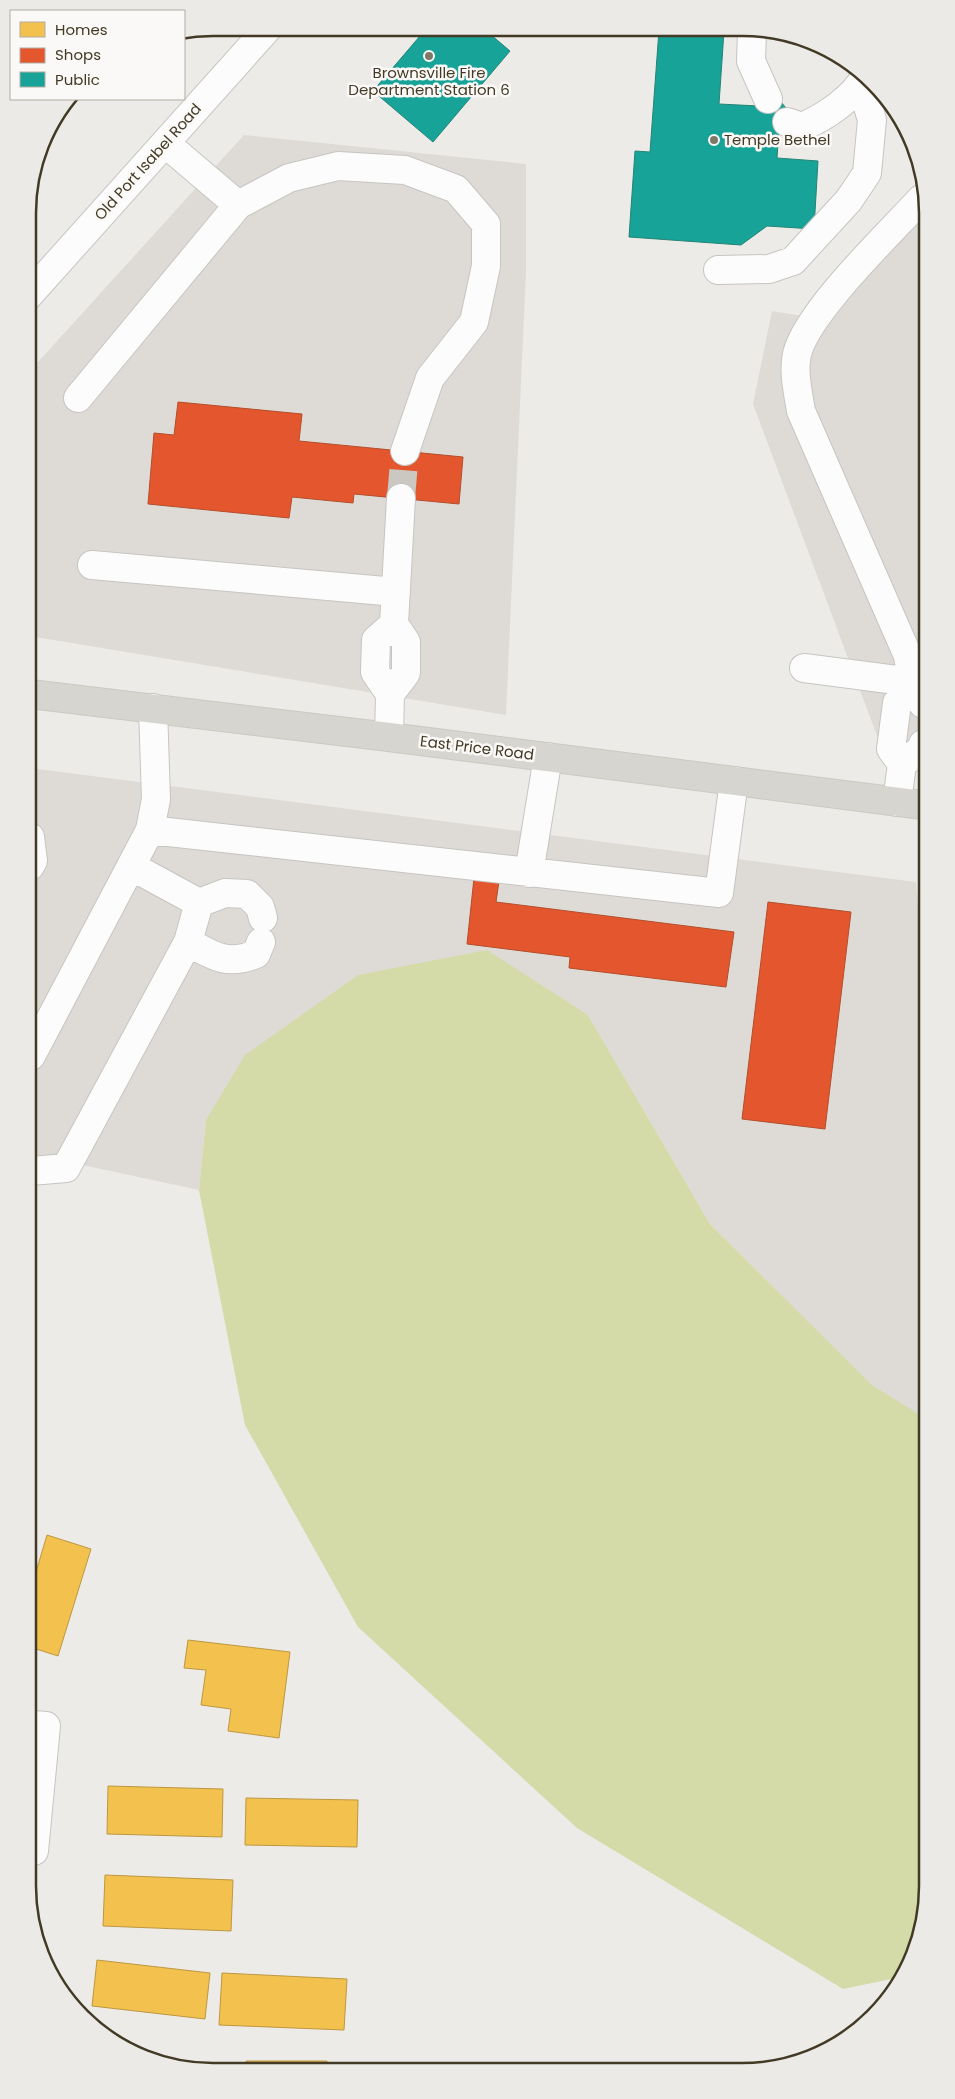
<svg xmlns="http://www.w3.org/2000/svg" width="955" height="2099" viewBox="0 0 955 2099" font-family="Poppins,sans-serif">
	<rect width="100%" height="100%" fill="#edebe8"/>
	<path fill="#dedbd6" d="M244 135 526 164V271L506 715 29 636V372Z
		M921 201 923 762 885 757 753 404 772 311 821 319Z
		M30 768 916 882 924 984 925 1416 924 1418 872 1385 710 1224 588 1015 206 1120 199 1190 31 1154Z"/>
	<path fill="#d4dba8" d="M487 950 588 1015 710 1224 872 1385 925 1418 927 1899 914 1957 901 1977 843 1989 577 1828 358 1627 245 1425 199 1190 206 1120 245 1055 358 975Z"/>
	<path fill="#f2c14e" stroke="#bd9841" d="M47 1535 91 1549 58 1656 33 1648V1582Z
		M188 1640 290 1652 279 1738 228 1731 231 1709 201 1705 206 1670 184 1668Z
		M108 1786 223 1789 222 1837 107 1834Z
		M246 1798 358 1800 357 1847 245 1845Z
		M105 1875 233 1880 231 1931 103 1926Z
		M97 1960 210 1973 205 2019 92 2006Z
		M222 1973 347 1979 344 2030 219 2025Z
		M246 2061H327V2067L246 2068Z"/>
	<path fill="#e4572e" stroke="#b34e2b" d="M178 402 302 414 299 441 463 457 459 504 354 494 353 503 292 497 289 518 148 504 154 433 174 435Z
		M474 878 499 881 496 902 734 932 726 987 569 968 570 957 467 944Z
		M768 902 851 912 825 1129 742 1119Z"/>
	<path fill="#17a398" stroke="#248475" d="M426 29H484L510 51 433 142 373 91Z
		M659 30 724 31 719 104 759 106 774 94 793 116 779 129 777 158 818 161 814 229 767 226 741 245 629 237 635 151 650 152Z"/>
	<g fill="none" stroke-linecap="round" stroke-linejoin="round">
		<path stroke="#cbc8c1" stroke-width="28" stroke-dasharray="28 14" stroke-linecap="butt" d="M401 498 405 451"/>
		<g stroke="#c6c5c2" stroke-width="30">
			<path id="minor" d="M752 31 751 61 768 99
				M787 122 802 127C825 117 854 98 866 75
				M238 205 289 178 338 166 405 170 456 189 486 224V266L474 322 430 378 405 451
				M718 270 769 269 793 261 849 200 867 173 872 120 861 84
				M28 296 268 28
				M78 398 238 205 165 143
				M92 565 396 592
				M804 668 912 682
				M914 691 908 656 801 411C798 393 793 371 797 354 807 312 890 233 921 199
				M390 694 375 672 376 640 394 624
				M153 708 156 799 150 830 719 893 734 781
				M389 737 390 694 406 673V642L394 624 401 498
				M902 764 923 748V744
				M897 802 902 764 891 749 897 703 914 691 923 704
				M30 837 33 861 30 866
				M529 873 548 757
				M199 903 225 893 247 894 260 907 263 918
				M188 942C213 956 227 966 256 954L261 942
				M31 1056 150 830
				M31 1171 66 1168 188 942 199 903 131 866
				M33 1725 46 1726 34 1851"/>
		</g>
		<g stroke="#ccc9c3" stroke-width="30">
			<path id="major" d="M30 694 389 737 923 805"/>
		</g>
		<use href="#minor" stroke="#fcfcfc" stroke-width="28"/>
		<use href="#major" stroke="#d7d5cf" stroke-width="28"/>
	</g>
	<g fill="#7e7869" stroke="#fbf9f7" stroke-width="2">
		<circle cx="429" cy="56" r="5"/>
		<circle cx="714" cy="140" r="5"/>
	</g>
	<g text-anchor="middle" stroke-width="5" stroke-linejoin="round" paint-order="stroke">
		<g font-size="15" fill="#423a24" stroke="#fbf9f7">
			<text x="429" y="78">Brownsville Fire<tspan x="429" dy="17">Department Station 6</tspan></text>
			<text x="724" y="145" text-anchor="start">Temple Bethel</text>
		</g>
		<g font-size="15" fill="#423a24" stroke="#fbf9f7">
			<text transform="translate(148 162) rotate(-48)" y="5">Old Port Isabel Road</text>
			<text transform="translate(477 748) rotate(7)" y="5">East Price Road</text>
		</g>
	</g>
	<path d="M0 0H955V2099H0ZM213 36H742A177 177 0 0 1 919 213V1886A177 177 0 0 1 742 2063H213A177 177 0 0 1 36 1886V213A177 177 0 0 1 213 36Z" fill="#eceae6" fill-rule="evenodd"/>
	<path fill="none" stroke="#423a24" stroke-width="2.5" d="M213 36H742A177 177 0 0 1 919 213V1886A177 177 0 0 1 742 2063H213A177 177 0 0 1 36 1886V213A177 177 0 0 1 213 36Z"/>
	<rect x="10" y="10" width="175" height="90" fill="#fbf9f7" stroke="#b1ada3"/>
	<rect x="20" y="22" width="25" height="15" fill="#f2c14e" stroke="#b1ada3"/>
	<text x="55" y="35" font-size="15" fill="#423a24">Homes</text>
	<rect x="20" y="48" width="25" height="15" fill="#e4572e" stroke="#b1ada3"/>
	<text x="55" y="60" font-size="15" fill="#423a24">Shops</text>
	<rect x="20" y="72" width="25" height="15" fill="#17a398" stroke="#b1ada3"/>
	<text x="55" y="85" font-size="15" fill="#423a24">Public</text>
</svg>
